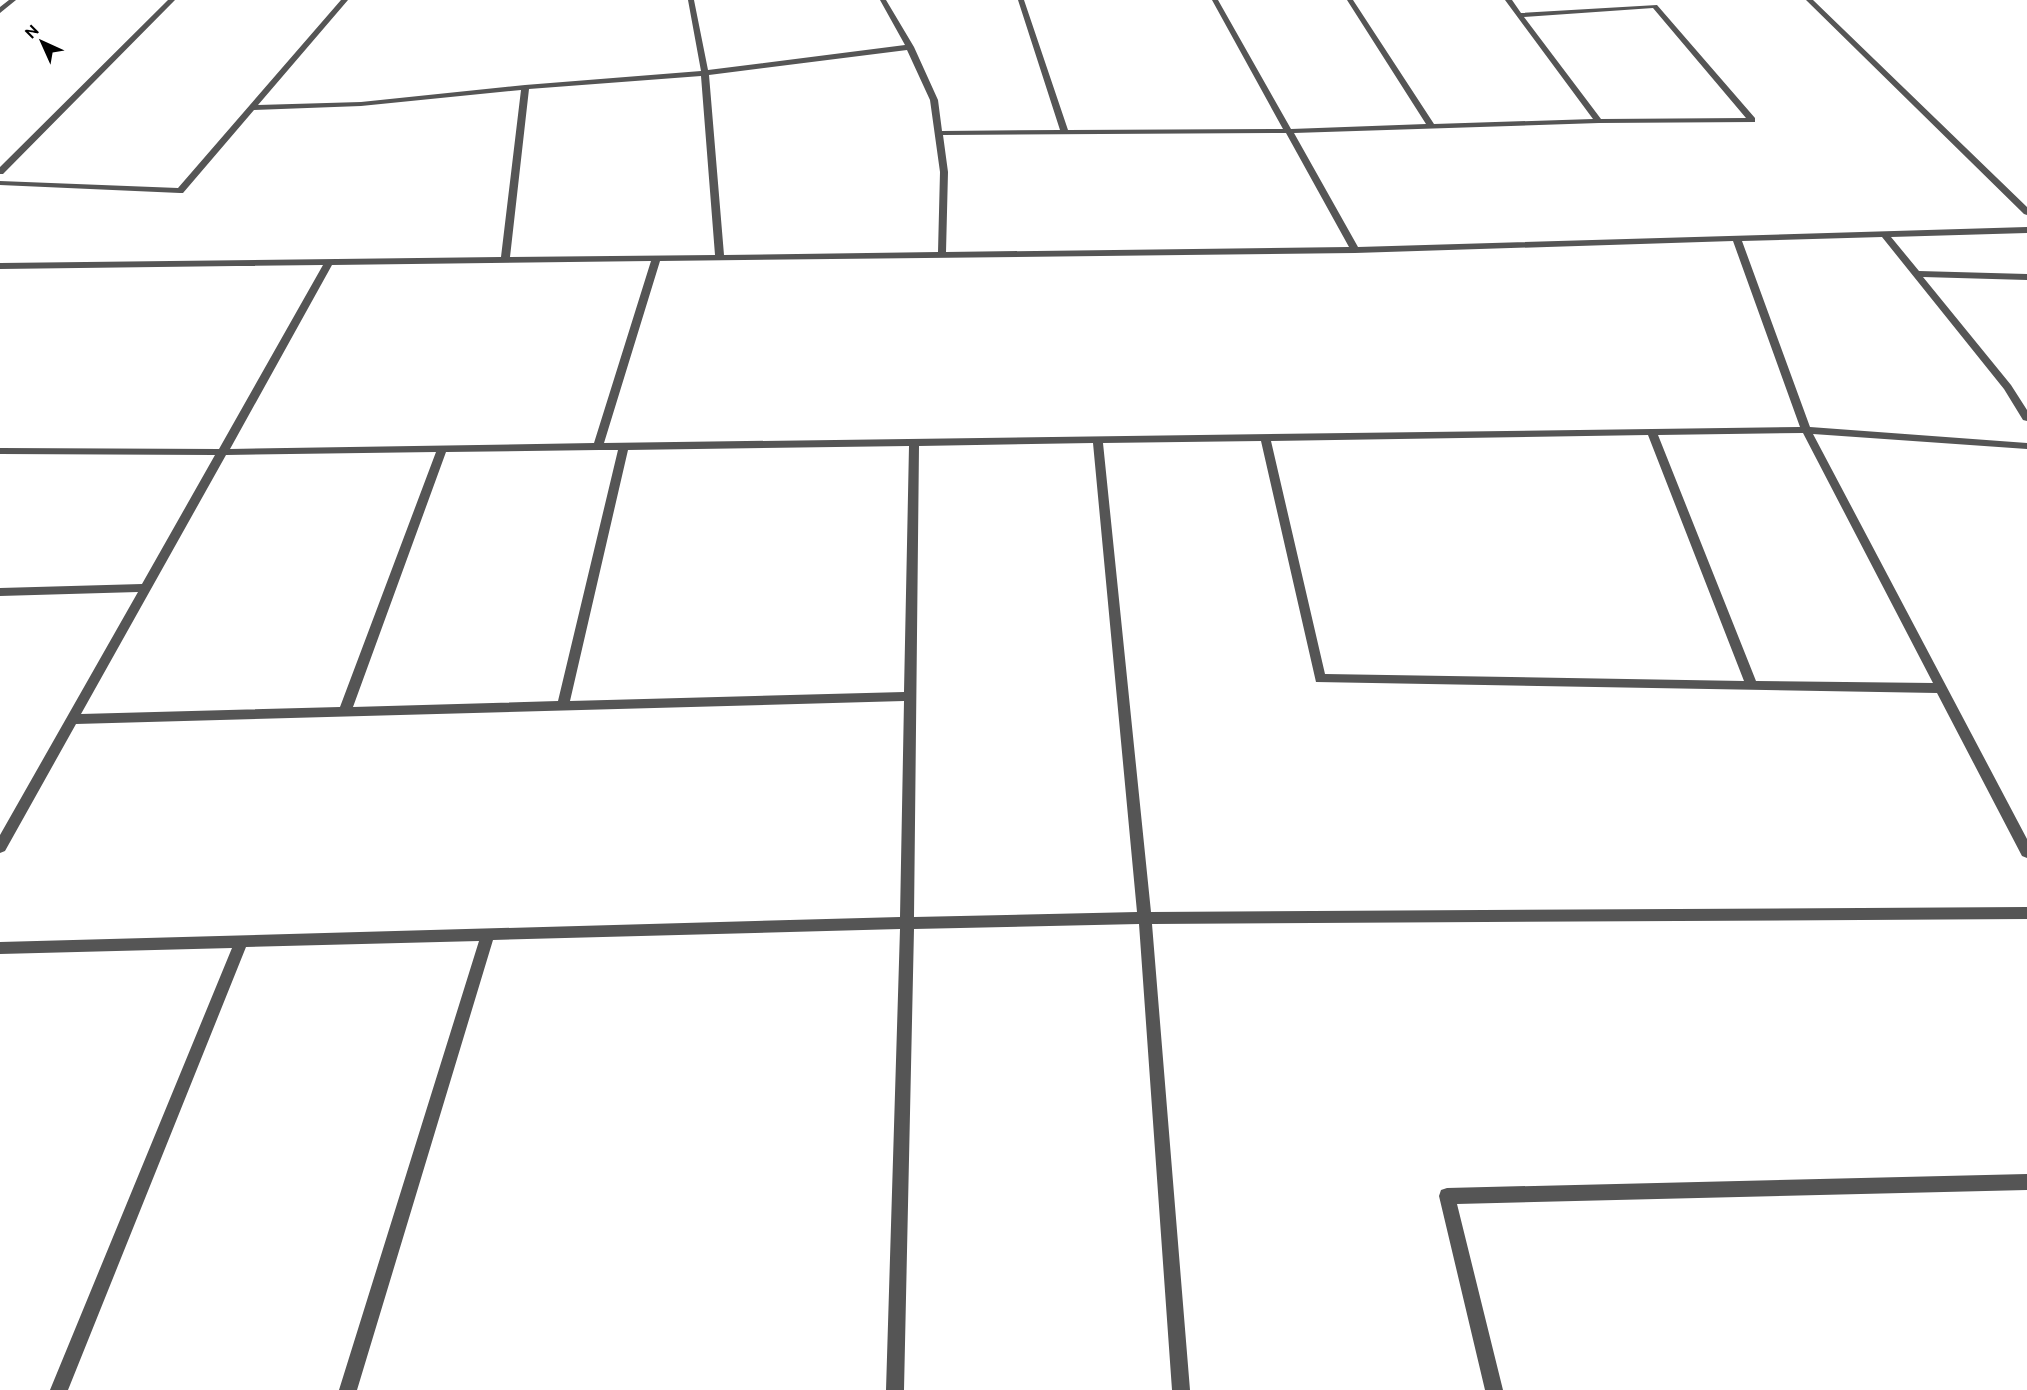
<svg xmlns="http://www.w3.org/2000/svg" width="2027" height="1390" viewBox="0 0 2027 1390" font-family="Ubuntu,sans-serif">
	<rect width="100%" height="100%" fill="#fff"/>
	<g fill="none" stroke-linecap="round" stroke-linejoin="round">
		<path fill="#555" fill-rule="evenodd" d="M9 0H16L0 13V7Z
			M168 0H175L3 174H0V167Z
			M341 0H348L258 105 361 102 525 85 701 71 688 0H694L708 70 905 45 880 0H886L914 47 938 100 942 131 1060 130 1018 0H1024L1068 130 1283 129 1212 0H1218L1291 129 1426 124 1347 0H1353L1434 124 1593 119 1505 0H1512L1521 13 1657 5 1755 118V122L1599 123 1294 133 1358 247 2027 227V233L1891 237 1919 271 2027 274V280L1923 277 2011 385 2027 410V421L2023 420 2004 389 1882 237 1742 241 1810 427 2027 443V449L1813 434 2027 839V858L2022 856 1937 693 1316 682 1261 441 1103 443 1151 912 2027 907V919L1152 924 1190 1390H1172L1139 924 914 929 904 1390H886L900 929 493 940 357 1390H339L479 941 246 947 68 1390H50L232 948 0 954V942L900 917 904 701 76 724 5 851 0 853V835L138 592 0 596V588L142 584 215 455 0 454V448L219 449 323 265 0 269V263L501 257 521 90 361 106 254 110 183 193H180L0 185V181L178 188ZM1653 8 1746 118 1601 119 1524 17ZM907 50 930 100 940 172 938 252 724 255 709 75ZM701 76 715 255 510 257 529 89ZM1286 133 1349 247 946 252 948 172 943 135ZM1733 241 1800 427 604 443 660 261 1355 253ZM651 261 594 443 230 449 332 265ZM1803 433 1933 683 1756 681 1658 435ZM1648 435 1744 681 1325 674 1271 441ZM1093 443 1137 912 914 917 919 446ZM909 446 904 692 570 701 628 450ZM599 450H618L558 701 353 707 446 452ZM436 452 340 707 81 714 226 455Z
			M1806 0H1813L2027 207V215L2024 214Z
			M2027 1174V1190L1457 1204 1503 1390H1485L1439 1196 1441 1190 1447 1188Z"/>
	</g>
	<g transform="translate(42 42) rotate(315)" stroke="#ffffff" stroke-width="4.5" paint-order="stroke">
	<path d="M0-4.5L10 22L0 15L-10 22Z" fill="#000000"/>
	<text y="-9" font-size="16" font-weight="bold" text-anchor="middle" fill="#000000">N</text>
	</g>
</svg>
